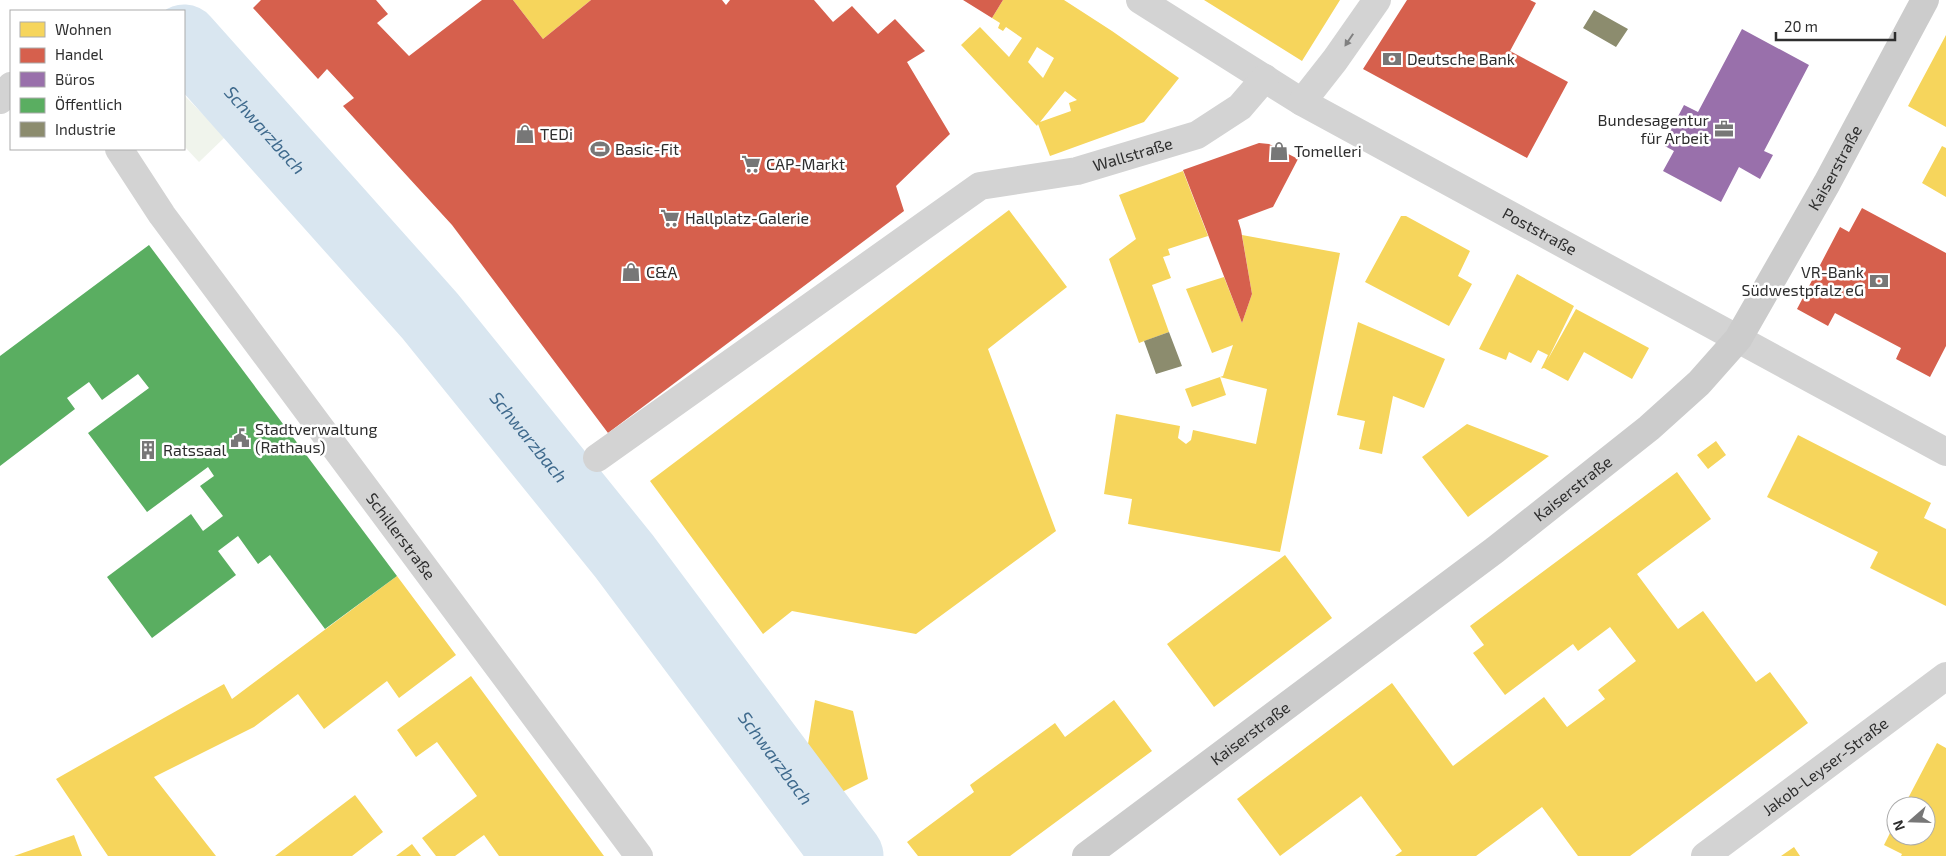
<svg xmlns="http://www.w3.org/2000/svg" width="1946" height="856" viewBox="0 0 1946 856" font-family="'Exo 2',sans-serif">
	<rect width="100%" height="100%" fill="#fff"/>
	<path fill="#f0f4ec" d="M184 95 225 137 199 162 184 146Z"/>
	<path fill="#f6d55c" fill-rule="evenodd" d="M513 0H591L543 39Z
		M1003 0H1064L1112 31 1179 78 1144 122 1050 156 1038 124 1037 126 961 45 980 27 1009 57 1022 38 1006 27 1003 31 998 28 1000 23 992 18ZM1037 47 1054 58 1043 78 1028 62ZM1065 91 1077 100 1069 103 1071 111 1040 122Z
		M1204 0H1340L1302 61Z
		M1946 35V127L1908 106Z
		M1942 146 1946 148V197L1922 183Z
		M1183 171 1208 236 1168 249 1170 255 1163 257 1171 278 1152 285 1169 332 1139 343 1109 259 1136 239 1119 195Z
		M1009 210 1067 287 988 349 1056 531 916 634 792 611 763 634 650 481Z
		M1401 216H1406L1470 251 1458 276 1472 284 1449 326 1365 282Z
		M1242 235 1340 253 1280 552 1128 524 1132 499 1104 494 1116 414 1180 426 1178 438 1186 444 1191 440 1193 430 1256 444 1267 389 1220 377 1223 376 1233 345 1212 353 1186 289 1224 277 1242 323 1252 294Z
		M1517 274 1574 306 1547 361 1576 309 1649 348 1632 379 1584 352 1568 381 1544 368 1541 369 1548 355 1538 350 1531 363 1509 352 1506 360 1479 349Z
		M1358 322 1445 359 1424 408 1393 396 1382 454 1359 449 1365 421 1337 415Z
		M1220 377 1226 395 1192 407 1185 389Z
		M1467 424 1549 456 1468 517 1422 457Z
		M1798 435 1931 503 1924 518 1946 529V606L1870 568 1878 552 1767 497Z
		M1716 441 1726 455 1708 469 1697 455Z
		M1677 472 1711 519 1637 574 1678 629 1703 611 1756 682 1770 672 1808 723 1630 856H1578L1542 807 1476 856H1395L1402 851 1361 796 1280 856 1237 799 1392 683 1453 766 1544 697 1567 727 1605 699 1598 690 1636 661 1610 627 1578 651 1573 644 1505 695 1473 653 1484 645 1470 626Z
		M1285 555 1332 618 1214 707 1167 644Z
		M397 576 456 655 399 698 387 681 324 729 298 694 254 727 154 777 216 856H108L56 779 224 684 232 699Z
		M471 676 531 757 604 856H499L484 835 455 856H436L422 838 477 796 437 742 416 757 397 730Z
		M815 700 853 711 868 779 840 793 808 744Z
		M1114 700 1152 751 1010 856H918L907 842 974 792 970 785 1055 723 1065 737Z
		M1937 743 1946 748V856H1901L1902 854 1884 845 1896 821V836H1926V806H1904Z
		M355 795 383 832 352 856H275Z
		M74 835 82 856H14Z
		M412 844 421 856H396Z
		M1794 847 1800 856H1781Z"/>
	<path fill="#d6604d" d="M261 0H376L388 14 377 23 409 56 482 0H513L543 39 591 0H722L726 5 730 0H814L833 22 852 6 878 34 895 19 925 51 907 62 950 134 896 186 904 211 608 433 452 225 343 106 354 98 327 69 318 79 253 8Z
		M963 0H1003L992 18Z
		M1407 0H1530L1536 3 1510 51 1568 82 1527 158 1363 69Z
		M1259 143 1269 144 1298 159 1273 207 1238 220 1241 230 1252 294 1242 323 1183 170Z
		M1862 208 1946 253V346L1930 377 1896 359 1901 348 1835 313 1828 326 1797 309 1840 227 1849 232Z"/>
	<path fill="#9970ab" d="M1742 29 1809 65 1764 151 1773 155 1760 179 1739 167 1721 202 1663 171 1674 151 1663 145 1684 105 1698 112Z"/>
	<path fill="#5aae61" d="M149 245 397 576 325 629 270 555 258 564 238 536 218 551 236 575 152 638 107 577 191 514 203 531 223 516 200 486 214 476 208 467 147 512 88 433 149 388 138 374 102 400 89 382 67 398 75 409 0 466V356Z"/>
	<path fill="#8c8c6e" d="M1594 10 1628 29 1616 47 1583 28Z
		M1169 332 1182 366 1156 374 1144 341Z"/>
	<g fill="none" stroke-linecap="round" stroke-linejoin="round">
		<path stroke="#d9e6f0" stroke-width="71" id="s1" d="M184 40 430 316 624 556 848 856"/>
		<g stroke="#d3d3d3" stroke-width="28">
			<path id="s2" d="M1140 0 1302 102 1946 452"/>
			<path d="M0 100 11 86"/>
			<path d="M1302 102 1335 60 1377 0"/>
			<path id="s3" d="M119 149 162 215 639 856"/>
			<path id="s4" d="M597 458 980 186 1077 171 1197 135 1240 107 1265 78"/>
			<path id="s5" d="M1705 856 1946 676"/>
		</g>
		<path stroke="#ccc" stroke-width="28" id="s6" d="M1086 856 1495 550 1649 428 1699 383 1738 339 1827 183 1925 0"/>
	</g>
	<defs><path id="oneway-solid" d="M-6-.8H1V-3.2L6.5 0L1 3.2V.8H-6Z" transform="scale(1.25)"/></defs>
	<use fill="#808080" href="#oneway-solid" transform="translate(1349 40) rotate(124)"/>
	<defs>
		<g id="bank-bare" transform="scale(1.5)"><path d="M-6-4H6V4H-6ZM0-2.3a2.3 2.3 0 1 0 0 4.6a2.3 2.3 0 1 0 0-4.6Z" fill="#777" stroke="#fff" stroke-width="2.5" paint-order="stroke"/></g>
		<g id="office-bare" transform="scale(1.5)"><path d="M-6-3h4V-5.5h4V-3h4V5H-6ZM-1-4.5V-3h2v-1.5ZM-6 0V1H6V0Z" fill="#777" stroke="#fff" stroke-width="2.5" paint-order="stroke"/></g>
		<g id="shop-bare" transform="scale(1.5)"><path d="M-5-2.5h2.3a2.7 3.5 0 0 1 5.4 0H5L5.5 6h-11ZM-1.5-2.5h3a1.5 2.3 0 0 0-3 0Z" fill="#777" stroke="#fff" stroke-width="2.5" paint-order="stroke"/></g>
		<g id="stadium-bare" transform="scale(1.5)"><path d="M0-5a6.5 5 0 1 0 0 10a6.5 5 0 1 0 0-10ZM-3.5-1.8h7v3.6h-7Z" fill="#777" stroke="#fff" stroke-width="2.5" paint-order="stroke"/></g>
		<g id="supermarket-bare" transform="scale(1.5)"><path d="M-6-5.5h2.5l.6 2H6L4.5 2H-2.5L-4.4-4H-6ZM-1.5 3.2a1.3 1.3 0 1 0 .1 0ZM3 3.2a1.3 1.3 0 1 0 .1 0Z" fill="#777" stroke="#fff" stroke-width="2.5" paint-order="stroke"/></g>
		<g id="civic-bare" transform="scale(1.5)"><path d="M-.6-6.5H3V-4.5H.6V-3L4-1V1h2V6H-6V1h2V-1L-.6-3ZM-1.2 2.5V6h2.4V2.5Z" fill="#777" stroke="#fff" stroke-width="2.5" paint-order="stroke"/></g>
		<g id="building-bare" transform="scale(1.5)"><path d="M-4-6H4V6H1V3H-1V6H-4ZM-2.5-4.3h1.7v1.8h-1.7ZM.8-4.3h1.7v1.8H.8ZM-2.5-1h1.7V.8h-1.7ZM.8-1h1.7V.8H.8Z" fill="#777" stroke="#fff" stroke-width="2.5" paint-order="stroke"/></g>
	</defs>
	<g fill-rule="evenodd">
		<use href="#bank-bare" x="1392" y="59"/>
		<use href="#office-bare" x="1724" y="129"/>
		<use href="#shop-bare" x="525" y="134"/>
		<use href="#stadium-bare" x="600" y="149"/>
		<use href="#shop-bare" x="1279" y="151"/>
		<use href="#supermarket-bare" x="751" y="164"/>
		<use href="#supermarket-bare" x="670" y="218"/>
		<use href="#shop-bare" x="631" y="272"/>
		<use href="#bank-bare" x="1879" y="281"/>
		<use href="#civic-bare" x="240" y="438"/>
		<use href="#building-bare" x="148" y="450"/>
	</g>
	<g text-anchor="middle" stroke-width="5" stroke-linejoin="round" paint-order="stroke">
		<g font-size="16" fill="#2e2e2e" stroke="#fff" text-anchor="start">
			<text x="1407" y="65">Deutsche Bank</text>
			<text x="1709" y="126" text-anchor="end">Bundesagentur<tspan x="1709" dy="18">für Arbeit</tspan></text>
			<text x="540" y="140">TEDi</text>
			<text x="615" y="155">Basic-Fit</text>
			<text x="1294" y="157">Tomelleri</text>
			<text x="766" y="170">CAP-Markt</text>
			<text x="685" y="224">Hallplatz-Galerie</text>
			<text x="646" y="278">C&amp;A</text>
			<text x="1864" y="278" text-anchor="end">VR-Bank<tspan x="1864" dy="18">Südwestpfalz eG</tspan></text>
			<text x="255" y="435">Stadtverwaltung<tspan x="255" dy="18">(Rathaus)</tspan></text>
			<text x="163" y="456">Ratssaal</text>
		</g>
		<g font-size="16" fill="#2e2e2e" stroke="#fff">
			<text dy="6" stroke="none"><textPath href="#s4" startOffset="626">Wallstraße</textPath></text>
			<text dy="6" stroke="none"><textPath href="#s6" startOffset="1030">Kaiserstraße</textPath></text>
			<text dy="6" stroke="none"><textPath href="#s2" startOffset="462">Poststraße</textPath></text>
			<text dy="6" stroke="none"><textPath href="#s6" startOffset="610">Kaiserstraße</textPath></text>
			<text dy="6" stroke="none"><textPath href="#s3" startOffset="479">Schillerstraße</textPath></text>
			<text dy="6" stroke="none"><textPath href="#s6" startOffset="205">Kaiserstraße</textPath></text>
			<text dy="6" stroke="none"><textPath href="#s5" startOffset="150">Jakob-Leyser-Straße</textPath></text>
		</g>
		<g font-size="18" font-style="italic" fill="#3f6a8d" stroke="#fff">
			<text dy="6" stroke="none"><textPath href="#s1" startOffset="121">Schwarzbach</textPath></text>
			<text dy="6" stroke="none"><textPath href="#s1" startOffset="526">Schwarzbach</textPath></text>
			<text dy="6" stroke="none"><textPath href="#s1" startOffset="931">Schwarzbach</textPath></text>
		</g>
	</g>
	<rect x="10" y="10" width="175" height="140" fill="#ffffff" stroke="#ababab"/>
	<rect x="20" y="22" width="25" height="15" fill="#f6d55c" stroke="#ababab"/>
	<text x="55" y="35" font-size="15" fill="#2e2e2e">Wohnen</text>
	<rect x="20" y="48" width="25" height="15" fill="#d6604d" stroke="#ababab"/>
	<text x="55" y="60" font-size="15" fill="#2e2e2e">Handel</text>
	<rect x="20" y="72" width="25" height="15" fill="#9970ab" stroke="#ababab"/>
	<text x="55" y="85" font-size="15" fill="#2e2e2e">Büros</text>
	<rect x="20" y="98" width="25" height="15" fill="#5aae61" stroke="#ababab"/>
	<text x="55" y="110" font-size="15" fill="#2e2e2e">Öffentlich</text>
	<rect x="20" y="122" width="25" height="15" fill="#8c8c6e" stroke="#ababab"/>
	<text x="55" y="135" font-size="15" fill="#2e2e2e">Industrie</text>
	<g transform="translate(1911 821) rotate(250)"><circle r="24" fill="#ffffff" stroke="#ababab"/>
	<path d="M0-4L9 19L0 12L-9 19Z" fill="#777777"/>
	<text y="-8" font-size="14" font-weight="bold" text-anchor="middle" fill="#2e2e2e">N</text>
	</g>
	<path d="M1776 32v8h119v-8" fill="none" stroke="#2e2e2e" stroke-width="2.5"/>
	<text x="1784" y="32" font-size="15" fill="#2e2e2e" stroke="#ffffff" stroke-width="4" paint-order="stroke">20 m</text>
</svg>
